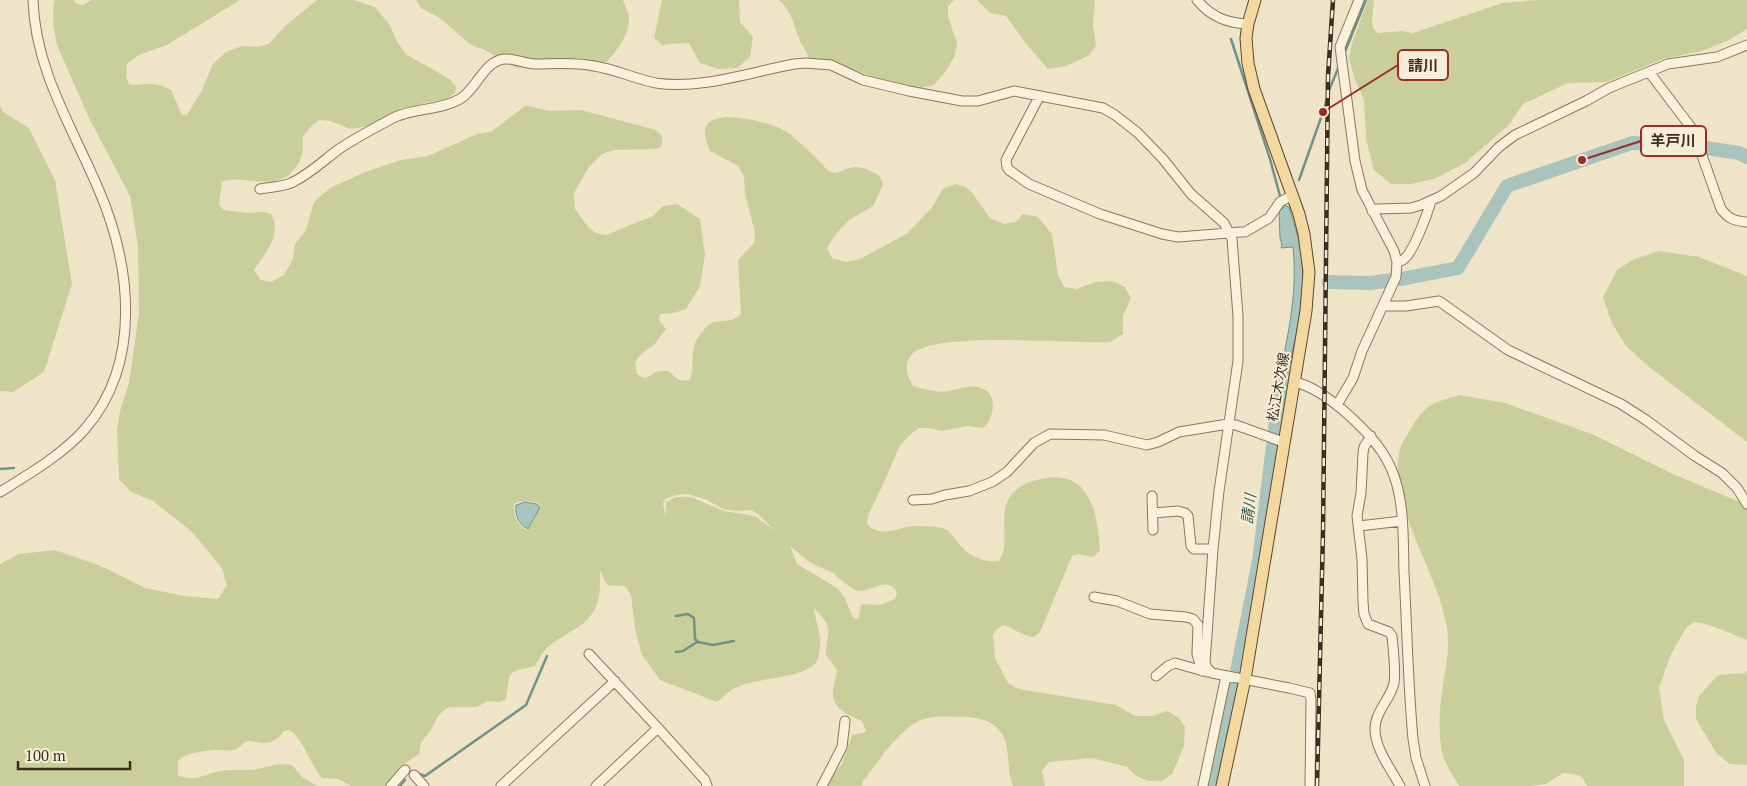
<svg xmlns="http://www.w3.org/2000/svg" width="1747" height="786" viewBox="0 0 1747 786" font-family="'PT Serif','Noto Sans JP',serif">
	<rect width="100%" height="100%" fill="#f0e4c8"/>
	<path fill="#c9cf9b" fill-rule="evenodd" d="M56 0H73L77 4 83 5 91 0H240L167 45 138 55 127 64 126 77 129 84C136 86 139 84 146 84 155 83 163 86 171 90L182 115H187L201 92 213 64 226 52 242 46 257 47 269 44 284 27 317 0H354L375 7 390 25 397 42 407 55 450 79 456 87 455 93 446 99 424 103 369 126 350 129 331 121 319 120C314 124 306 131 303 137 302 141 303 146 303 149 302 158 297 167 291 173 269 192 242 173 222 182L219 204 223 210 248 213 263 212 271 214C283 233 265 254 254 270L261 280 271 282 284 275 293 259 295 244 306 230 314 202 330 188 365 172 401 160 428 156 477 134 491 132 526 105 548 111 581 110 656 130 662 136V146L657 149 614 150 602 154 588 168 574 193 575 209 588 227 596 233 606 235 653 216 663 206 677 204 700 219 705 255 700 286 686 309 674 313 660 314 659 320 666 329 654 345 642 353 635 362 637 374C649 383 650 372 660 371 663 371 666 371 669 371 676 379 680 382 690 380 696 361 687 348 703 331 705 328 708 325 711 323 723 319 731 324 741 314L738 260 754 243 755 233 745 194 744 177 738 166 710 151C707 143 702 133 707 125 718 108 773 123 787 132 797 139 812 154 821 163 824 165 825 169 829 171 837 176 846 168 854 167 864 167 872 171 880 176L883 185 873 206 849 220 835 235 827 248 832 258 846 262 860 259 908 233 933 206 943 189 955 184 966 187 973 194 990 218 1004 224 1016 222 1023 214 1038 217 1052 234 1058 275 1064 287 1076 289 1096 282 1112 281 1125 287 1131 298 1123 316V334L1110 342C1073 344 936 331 912 354 903 363 907 376 913 386 924 389 936 393 948 391 963 389 976 381 989 393 992 396 993 402 993 407 992 415 989 423 983 428L968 426 941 431 929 428H919L912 433 900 445 885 480 868 516 867 524C881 539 898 527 914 526 923 526 933 526 942 528 951 530 953 537 958 543 969 556 983 563 999 561 1011 543 998 517 1009 498 1016 487 1029 481 1041 479 1090 468 1098 513 1100 551L1093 557 1078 554 1072 556 1040 632 1034 637C1023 636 1014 629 1004 625L997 629 993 635 995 658 1008 683 1019 689 1116 705 1135 716H1152L1167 711 1179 718 1185 727 1184 746 1172 774 1162 781H1148L1136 776 1127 767 1092 758 1049 762 1042 771 1045 786H1013C1006 770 1011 749 1002 734 994 721 981 718 966 717 953 717 937 715 924 719 900 727 879 761 863 781L862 786H828L830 778 842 764 852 735 863 733 866 731 862 721C850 716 834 710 833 695 832 688 836 678 837 670L826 655C827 629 834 628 814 608 815 621 822 634 820 649 819 655 818 662 813 666 792 680 758 677 735 688 728 691 723 698 717 702L660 680 642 655 635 629 631 595 625 586 607 585 600 571C601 600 598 616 572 631 564 636 556 640 549 646 543 651 539 659 535 666 505 673 511 670 506 699L500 702 488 701 477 707H450L444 710 438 716 432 728 421 743 419 754 402 765 387 786H351L338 779 322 778C309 763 305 742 290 730L284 731C279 739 271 744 261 743 258 743 254 741 250 741 243 741 240 749 234 750 228 751 220 750 214 750 203 751 185 753 178 761V775C195 783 204 774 219 771 231 769 245 771 258 769 272 766 276 763 292 765L303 778 318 786H0V564L19 554 55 550 101 566 145 588 184 596 218 599 227 585 222 568 191 531 153 501 131 492 119 479 117 430 120 411 129 383 139 313 138 246 130 196 89 118 57 45 53 23 54 1ZM688 494 707 500 723 509 737 511 751 510 758 514 775 531 755 516 724 511 691 497H676L666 502V517L663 504 665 499 676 495ZM526 501 537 503 541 506 528 530C517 526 513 515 514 504L518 502ZM790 546C798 553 806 560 815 565 821 568 827 570 833 573 840 578 850 589 858 591 871 592 888 575 897 592L895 599 880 605 862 604 860 608 859 617 856 619 852 616 845 598 837 588 797 564Z
		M416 0H623C625 6 629 13 629 19 629 39 611 57 599 71L542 66 516 68 485 50 471 45 440 18 421 8Z
		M662 0H739L740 22 753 37 750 57 737 68 718 69 700 63 689 43 668 44 663 46 654 38Z
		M779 0H954L948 6V17L957 43 955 55 946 71 934 85 920 88 886 83 841 64 809 58C807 53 804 48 801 43 794 28 793 12 779 0Z
		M977 0H1094L1095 4 1093 25 1096 46 1088 56 1066 66 1048 69 1027 45 1006 16 990 13Z
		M1368 0H1374L1372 21 1374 30 1378 33 1402 31 1413 33 1502 3 1537 0H1747V29L1727 41 1702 51 1663 59 1606 82 1568 83 1523 104 1509 125 1465 163 1434 179 1411 184H1391L1374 170 1366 139 1364 100 1355 80 1349 58 1352 43Z
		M0 104 2 111 29 128 55 180 72 284 44 372 13 392 0 391Z
		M1659 251 1699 257 1747 276V442L1648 366 1626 346 1612 323 1603 297 1617 270 1634 259Z
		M1460 395 1505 403 1592 434 1673 474 1737 501 1747 502V640C1732 634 1709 623 1694 622L1686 628 1671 654 1659 688 1664 720 1684 760V786H1587L1582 777 1574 774 1563 773 1546 784 1530 786H1459C1454 776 1446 766 1443 756 1438 735 1439 712 1442 692 1445 668 1450 653 1447 628 1439 572 1382 498 1402 443 1404 439 1408 435 1410 430 1426 404 1431 403 1460 395Z
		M1747 671V765L1730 764 1717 754 1696 719V707L1699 696 1718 675 1745 673Z"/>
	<path fill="#a9c4bc" stroke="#6f938a" d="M1283 205 1289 207C1296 229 1303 251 1303 274 1303 312 1292 351 1285 388L1277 386C1287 341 1298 295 1293 247L1281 248 1282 245 1280 238 1279 211 1283 208Z
		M525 502 536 504 540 507 528 529C518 524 515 515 516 505Z"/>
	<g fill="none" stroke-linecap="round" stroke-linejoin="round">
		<path stroke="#6f938a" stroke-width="2.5" d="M1231 39 1270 159 1280 196
			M1344 54 1366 0
			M1299 180 1323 112 1330 88 1339 66
			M0 469 14 468
			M676 616 688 614 694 618 695 639 698 642 713 645 734 641
			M676 652 683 651 697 642
			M420 774 425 776 526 705 547 656
			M400 786 405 780"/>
		<path stroke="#a9c4bc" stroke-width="14" d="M1401 279 1458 268 1507 186 1632 143 1686 145 1739 153 1747 157
			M1329 282 1370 283 1392 280
			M1214 786 1259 561 1278 404 1284 371"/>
		<g stroke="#8d765c" stroke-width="11">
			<path id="minor" d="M1197 0C1211 17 1227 23 1248 24
				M1649 72 1693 130 1721 209C1729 219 1734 221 1747 222
				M1039 97 1006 160 1007 167 1009 170 1029 184 1100 214 1162 234 1178 237 1241 232H1245L1269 218 1280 202 1293 195
				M260 189C270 187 284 187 293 182 310 174 324 160 339 149 357 137 376 127 395 117 416 108 441 110 460 99 477 89 483 62 504 59 511 58 525 63 534 64 554 64 574 62 594 66 615 69 635 79 656 83 699 90 751 72 794 64L806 63 831 65 863 80 909 91 962 101H978L1014 91 1103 108 1115 115 1138 133 1163 159 1191 194 1224 223 1232 239 1238 316V361L1219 491 1213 549 1205 663 1207 668 1212 673 1289 688 1310 693 1311 700 1310 786
				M1372 211 1377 209 1411 208 1421 205 1441 196 1474 173 1499 147 1515 135 1586 101 1609 88 1668 64 1717 57 1747 45
				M1397 262C1399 261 1402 261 1404 259 1413 253 1428 212 1431 201
				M1384 306H1406L1439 301 1508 350 1621 404 1646 420 1695 456 1722 473 1737 488 1747 504
				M1294 382C1313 386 1328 398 1343 410 1362 427 1380 444 1391 468 1405 500 1403 538 1404 572 1407 628 1408 684 1413 739L1416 758 1425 786
				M1337 405 1353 378 1362 351 1396 277 1397 262 1394 251 1362 190 1355 161 1340 47 1359 0
				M1371 436 1364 447 1363 453 1361 493 1357 516 1362 559 1363 602 1364 614 1368 624 1389 632 1392 636C1393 648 1396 671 1394 683 1391 699 1375 711 1375 729 1375 749 1391 769 1400 786
				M0 492C29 474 62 455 85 429 143 362 131 264 98 188 72 127 35 69 33 0
				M1152 496 1153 530
				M913 500 932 499 945 495 969 491 992 482 1007 472 1034 443 1050 434 1104 435 1147 445 1158 442 1179 432 1228 424 1236 425 1283 442
				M1153 513 1178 511 1185 513 1188 516 1191 546 1194 549H1213
				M1359 526 1402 521
				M1094 597 1117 601 1150 614 1186 617 1193 619 1198 625 1197 654 1202 671
				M589 654 658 728
				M1156 676 1168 666 1175 663 1207 672
				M414 775 424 786
				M391 786 405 770
				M501 786 615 681
				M596 786 658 728 705 780 707 786
				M822 786 842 747 845 721
				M1203 786 1226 676"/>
		</g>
		<g stroke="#5b4430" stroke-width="13">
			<path id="major" d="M1222 786 1245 679 1306 311 1309 272 1304 234 1299 214 1254 89 1248 63 1246 38 1248 24 1255 0"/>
		</g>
		<use href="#minor" stroke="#faf1dc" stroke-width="9"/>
		<use href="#major" stroke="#f3d9a0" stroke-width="11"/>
		<g stroke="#3d2e20" stroke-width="4.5">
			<path id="rail" d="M1317 786 1323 532 1328 76 1333 0"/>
		</g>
		<use href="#rail" stroke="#f7eed8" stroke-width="2.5" stroke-dasharray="8" stroke-linecap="butt"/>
	</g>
	<g text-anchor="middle" stroke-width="4" stroke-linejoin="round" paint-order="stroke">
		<g font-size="14" fill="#3d2e20" stroke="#f7eed8">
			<text transform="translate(1278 387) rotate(-80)" y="5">松江木次線</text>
		</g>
		<g font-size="15" font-style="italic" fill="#2f5d5a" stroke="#f7eed8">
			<text transform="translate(1249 509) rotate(-83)" y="5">請川</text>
		</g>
	</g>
	<path fill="none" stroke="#9e2a2b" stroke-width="2" d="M1323 112L1398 65M1582 160L1641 141"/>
	<g fill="#9e2a2b" stroke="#f7eed8" stroke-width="2">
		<circle cx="1323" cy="112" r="5"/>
		<circle cx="1582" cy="160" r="5"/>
	</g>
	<g fill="#f7eed8" stroke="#9e2a2b" stroke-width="2">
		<rect x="1398" y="50" width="50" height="30" rx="5"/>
		<rect x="1641" y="126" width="65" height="30" rx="5"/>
	</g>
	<g font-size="15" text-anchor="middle" font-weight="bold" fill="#3d2e20">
		<text x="1423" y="71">請川</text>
		<text x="1673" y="146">羊戸川</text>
	</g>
	<path d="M18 761v8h112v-8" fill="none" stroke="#3d2e20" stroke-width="2.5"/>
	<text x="25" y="761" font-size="15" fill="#3d2e20" stroke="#f7eed8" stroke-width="4" paint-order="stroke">100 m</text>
</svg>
